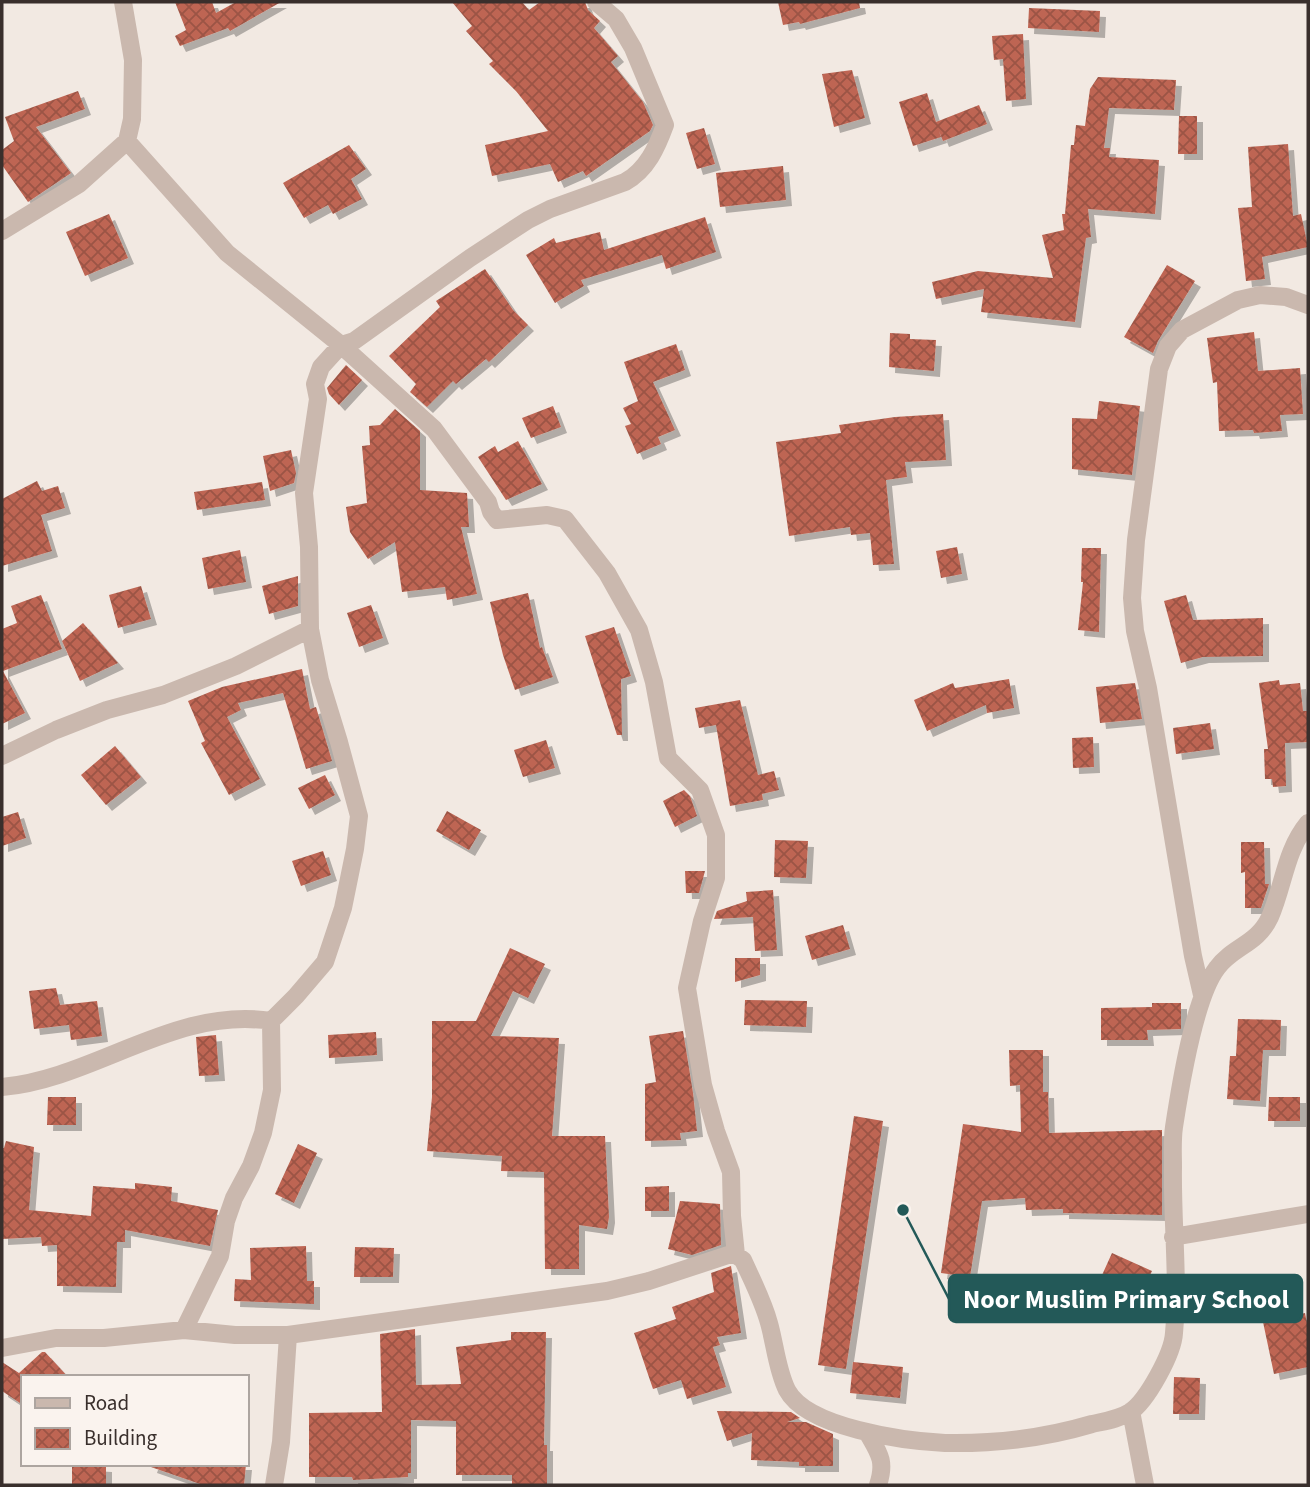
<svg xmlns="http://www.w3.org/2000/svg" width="1310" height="1487" viewBox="0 0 1310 1487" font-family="'Source Sans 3',sans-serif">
	<defs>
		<pattern id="building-cross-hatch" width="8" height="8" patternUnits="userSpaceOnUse" patternTransform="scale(1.75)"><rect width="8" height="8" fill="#be6553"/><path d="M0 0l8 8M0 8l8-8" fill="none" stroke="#9b5445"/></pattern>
		<filter id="shadow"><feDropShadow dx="6" dy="6" stdDeviation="0" flood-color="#0004"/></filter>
	</defs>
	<rect width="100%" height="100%" fill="#f2e9e2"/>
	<path fill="url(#building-cross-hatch)" filter="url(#shadow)" d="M175 2H212L216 13 236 2H281L230 31 228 28 180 46 175 36 186 30Z
		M452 2H522L529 10 540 2H585L588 10 600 21 594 28 618 56 611 62 643 102 653 125 650 131 586 176 583 171 558 182 550 164 492 176 485 145 548 131 516 91 489 64 493 61 466 31 472 26Z
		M778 2H859L860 8 800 24 799 22 783 25Z
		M1029 8 1100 11 1099 32 1028 28Z
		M1023 34 1026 99 1006 101 1003 59 994 60 992 36Z
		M852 70 865 118 834 127 822 74Z
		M1098 77 1176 80 1174 110 1109 108 1104 148H1110L1109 157 1159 160 1155 214 1088 209 1091 237 1086 238 1075 322 981 312 984 289 936 299 932 282 978 271 1053 278 1042 235 1064 230 1062 214H1065L1071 145H1074L1076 125 1085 126 1090 89Z
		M78 91 85 109 36 127 71 173 28 202 2 165V150L14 141 5 117Z
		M927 93 936 122 979 105 987 124 943 141 939 131 941 137 913 146 899 102Z
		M1179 116H1197V154H1178Z
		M704 128 715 164 697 169 686 133Z
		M1288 144 1293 216 1301 214 1308 247 1262 257 1265 279 1246 281 1238 208 1252 207 1248 147Z
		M349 145 366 169 351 179 362 199 333 214 328 205 304 218 283 183Z
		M783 166 786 200 720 207 716 173Z
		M109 214 128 258 85 276 66 232Z
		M705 217 716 252 666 269 662 255 581 280 584 286 555 303 526 255 554 238 556 243 600 232 604 250Z
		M1167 265 1195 281 1158 341 1153 353 1124 337Z
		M485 269 513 310 528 325 489 362 486 359 456 384 453 381 427 407 410 392 416 384 389 356 440 307 436 301Z
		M1254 332 1258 371 1300 368 1303 414 1280 415 1282 431 1254 433 1253 430 1219 431 1217 382 1213 383 1207 338Z
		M890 333 910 334V339L936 340 934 371 889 367Z
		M676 344 685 370 653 382 675 430 658 437 661 444 637 454 625 426 631 424 623 408 638 401 624 362Z
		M346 365 362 380 339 405 329 394 327 388Z
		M1099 401 1140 406 1132 475 1072 469V418L1097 419Z
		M553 406 561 427 531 438 522 418Z
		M395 409 420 431V490L467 493 469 527H461L477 594 447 600 445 587 402 592 395 542 368 559 350 532 346 507 367 503 362 446 370 445 369 426 380 425Z
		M943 414 946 460 905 462 907 477 886 480 894 564 873 565 870 533 851 535 850 527 789 536 776 442 841 433 839 425 895 417Z
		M518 441 542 484 506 500 478 457 495 446 498 452Z
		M291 450 296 473 294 483 270 491 263 456Z
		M37 481 42 491 58 486 65 508 41 515 52 551 2 566V499Z
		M262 482 265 500 197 510 194 492Z
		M957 547 962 574 941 578 936 551Z
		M1082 548H1101L1099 632 1078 630 1083 582H1081Z
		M240 550 246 582 208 589 202 558Z
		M298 576V606L269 614 262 586Z
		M141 586 151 619 118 628 109 595Z
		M528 593 540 648 542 647 553 677 515 690 503 655 490 602Z
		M41 595 62 649 3 671 25 713 2 724V629L17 623 11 606Z
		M1186 595 1193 620 1263 618V656L1203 657 1181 663 1164 601Z
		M371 605 383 638 359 647 347 613Z
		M83 623 118 663 80 681 62 641Z
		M614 627 631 676 621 679 622 735H617L585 636Z
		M302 669 310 709 316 707 332 761 306 769 283 693 238 703 241 710 227 717 260 779 229 795 201 743 205 741 188 701 222 687Z
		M1009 679 1014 708 987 713 986 705 927 731 914 700 953 683 955 688Z
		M1279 680 1280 685 1300 683 1303 711H1308V742L1285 743 1286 786 1273 787 1272 779H1265L1264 749H1268L1259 683Z
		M1135 683 1142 719 1100 723 1096 687Z
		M740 700 758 775 774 771 779 790 762 794 763 800 730 806 716 725 699 728 695 708Z
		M1210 723 1214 749 1176 754 1173 728Z
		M1093 737 1094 767 1073 768 1072 738Z
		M546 740 555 768 523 777 514 750Z
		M115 746 141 777 106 805 81 775Z
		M325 775 335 795 309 809 298 788Z
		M684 790 690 796 697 816 675 827 663 801Z
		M447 811 481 830 469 850 436 831Z
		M18 812 26 838 2 846V817Z
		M775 840 808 841 806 878 774 877Z
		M1241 842H1264L1265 884H1269L1261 908H1245V872L1241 873Z
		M323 851 331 875 301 886 292 861Z
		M685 871H705L699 893H686Z
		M773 890 777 950 755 951 753 917 714 919 717 911 747 901 746 892Z
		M843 925 850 949 812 960 805 936Z
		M510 948 545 964 528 998 513 991 491 1036 559 1038 552 1136H605L609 1217 607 1229 579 1225V1269H545L544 1172 501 1171 502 1156 427 1151 432 1097V1021H476Z
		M735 958H760V975L735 982Z
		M56 988 60 1005 97 1001 102 1036 71 1040 69 1025 34 1029 29 991Z
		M745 1000 807 1001 806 1027 744 1025Z
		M1152 1003H1181V1029L1147 1030 1148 1040H1101V1008L1152 1007Z
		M1238 1019 1281 1020 1280 1050H1263L1260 1101 1227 1099 1230 1056H1236Z
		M683 1031 693 1093 697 1131 680 1133 681 1140 645 1141V1084L656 1082 649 1036Z
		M376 1032 377 1055 329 1058 328 1035Z
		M216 1035 219 1075 199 1076 196 1037Z
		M1009 1050H1043V1092H1048L1049 1133 1162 1130V1215L1063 1213V1209L1026 1210 1025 1198 982 1201 970 1277 941 1273 963 1124 1021 1132 1020 1085 1010 1086Z
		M48 1097H76V1125H47Z
		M1269 1097H1300V1121H1268Z
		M854 1116 883 1121 846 1369 818 1365Z
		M6 1141 34 1147 29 1210 91 1216 93 1186 135 1189V1183L172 1187 171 1201 218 1210 210 1246 125 1230V1242H117L116 1287 57 1286V1245L42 1246 41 1237 2 1239V1148H4Z
		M298 1144 317 1153 294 1203 275 1194Z
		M669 1186V1211H645V1187Z
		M680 1201 720 1204 721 1245 692 1255 668 1249Z
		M306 1246 307 1281H314V1304L234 1301 235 1279 251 1280 250 1248Z
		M355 1247 394 1248 393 1277H354Z
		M1112 1253 1152 1271 1138 1301 1098 1284Z
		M731 1266 741 1333 717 1337 720 1345 713 1347 726 1387 687 1399 681 1380 653 1389 634 1333 676 1319 672 1307 714 1292 711 1273Z
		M1305 1313 1308 1328V1367L1274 1374 1263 1322Z
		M415 1329 416 1385 461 1384 456 1347 511 1340V1332H546L544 1445H547V1485H512V1475H456V1421L411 1420V1473H408V1477L353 1480 352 1477H309V1413L382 1412 380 1334Z
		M42 1352H45L68 1377H23V1405L2 1391V1362L19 1373Z
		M853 1362 903 1367 900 1398 850 1393Z
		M1174 1377 1200 1378 1199 1414H1173Z
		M717 1411 791 1412 800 1418 787 1422H806L833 1434V1466H799V1462L751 1460 752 1433 727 1441Z
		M72 1464 106 1466V1485H72Z
		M152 1464H246L244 1485H203L151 1467Z"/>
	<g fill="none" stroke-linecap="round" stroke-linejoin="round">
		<path stroke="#cab8ae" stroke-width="18" d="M127 141 227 253 341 345 434 429 488 502 491 512 497 520 547 515 565 519 607 573 639 630 654 682 668 758 700 790 716 835V878L702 921 687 988 703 1085 716 1131 731 1172 732 1216 736 1255
			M2 231 79 184 127 141 132 119 133 60 123 2
			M2 756 56 730 107 710 163 695 236 666 310 629
			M1202 995 1193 956 1148 688 1135 631 1132 598 1136 540 1159 369 1168 346 1182 330 1238 300 1260 295 1286 297 1308 305
			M2 1087C94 1079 175 1006 271 1021
			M1173 1237 1308 1214
			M184 1330 220 1256 226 1221 234 1198 251 1166 263 1133 272 1090 271 1021 296 996 325 962 343 908 355 849 359 816 339 742 320 680 310 629 309 547 304 493 318 399 315 384 321 367 341 345 354 341 470 258 528 220 550 209 625 182C647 170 657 147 665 125L633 48 616 19 596 2
			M2 1348 56 1338H104L184 1330 235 1335H288L607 1291 649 1281 728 1255H736L743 1260C752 1280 763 1301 769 1323 775 1344 777 1370 787 1390 807 1428 905 1441 945 1443 994 1444 1045 1438 1092 1424 1105 1421 1119 1419 1130 1412 1147 1401 1173 1353 1174 1333 1179 1278 1172 1222 1173 1167 1173 1154 1172 1141 1174 1127 1180 1088 1194 998 1217 968 1233 946 1257 945 1270 917 1284 885 1285 851 1308 823
			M1131 1411 1145 1485
			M867 1432C879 1453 886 1461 878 1485
			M274 1485 281 1442 288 1335"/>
	</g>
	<path fill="none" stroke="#235958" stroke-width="2.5" d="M903 1210L949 1299"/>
	<circle fill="#235958" stroke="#faf3ee" stroke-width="2.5" cx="903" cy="1210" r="7"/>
	<rect fill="#235958" stroke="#235958" stroke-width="2.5" x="949" y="1275" width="353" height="47" rx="7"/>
	<g font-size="26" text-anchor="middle" font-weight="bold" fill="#fff">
		<text x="1126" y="1308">Noor Muslim Primary School</text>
	</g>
	<rect width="1310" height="1487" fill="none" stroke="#392f2c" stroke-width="7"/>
	<rect x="21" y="1375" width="228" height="91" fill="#faf3ee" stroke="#ada5a0" stroke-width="2"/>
	<rect x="35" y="1398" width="35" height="10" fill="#cab8ae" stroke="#ada5a0" stroke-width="2"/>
	<text x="84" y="1410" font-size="21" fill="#392f2c">Road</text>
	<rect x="35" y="1428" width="35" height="21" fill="url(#building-cross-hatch)" stroke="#ada5a0" stroke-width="2"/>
	<text x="84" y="1445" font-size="21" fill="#392f2c">Building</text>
</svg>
